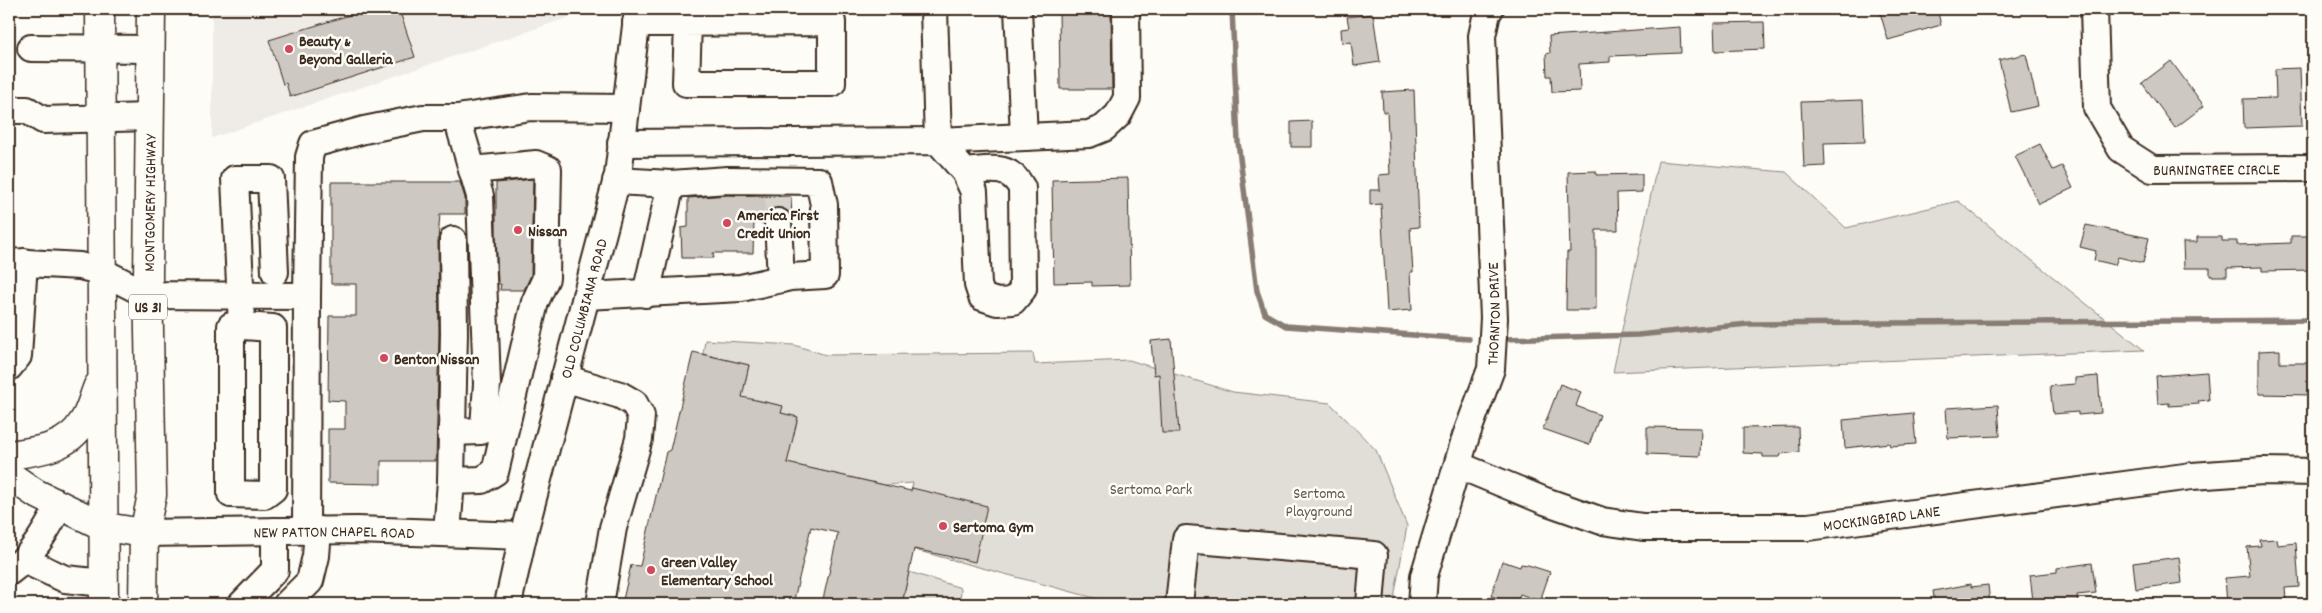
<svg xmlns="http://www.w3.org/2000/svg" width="2322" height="613" viewBox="0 0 2322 613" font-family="Dekko,sans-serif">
	<rect width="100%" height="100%" fill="#fdfcf7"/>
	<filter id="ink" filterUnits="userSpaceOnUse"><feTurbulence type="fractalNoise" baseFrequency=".02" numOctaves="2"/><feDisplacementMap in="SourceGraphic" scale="10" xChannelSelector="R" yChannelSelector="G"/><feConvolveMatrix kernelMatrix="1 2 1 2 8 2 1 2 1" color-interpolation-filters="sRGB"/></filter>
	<g filter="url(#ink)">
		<path fill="#efece7" d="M212 9H594L212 138Z"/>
		<path fill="#e1ded7" stroke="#8e847a" d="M1658 161 1786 172 1846 228 1958 201 2144 350 1613 372Z
			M705 340 794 345 826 355 1033 353 1035 364 1129 360 1233 392 1330 403 1376 450 1407 526 1393 604H1117L900 546 913 483 885 485 787 463 797 417 781 413 782 406 757 400 740 404 749 365 703 354Z
			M909 572 961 588 960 604H902Z"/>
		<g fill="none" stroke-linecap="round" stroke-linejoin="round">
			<path stroke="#887d74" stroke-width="5.5" d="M1232 9 1238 142 1257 291 1265 314 1286 326 1469 339
				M1503 339 1638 335 1748 324 2313 320"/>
		</g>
		<path fill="#cdc8c2" stroke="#3b2a1e" d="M369 9H399L415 57 290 97 286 83 283 84 269 40Z
			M1059 9H1111L1112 89H1060Z
			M1879 9H1937L1941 25 1888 40Z
			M1373 14 1380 62 1354 66 1351 42 1342 43 1341 29 1349 28 1347 17Z
			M1764 22 1765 49 1715 51 1714 23Z
			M1680 27 1681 53 1610 56V62L1579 64 1580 91 1552 92 1551 76H1547L1546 54 1550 53 1549 36Z
			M2026 54 2038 106 2011 112 1999 60Z
			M2171 61 2204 106 2175 128 2142 83Z
			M2300 68 2302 126 2244 128 2243 99 2276 98 2275 69Z
			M1414 90 1419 227 1410 228 1413 272H1410L1412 310 1387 312 1381 204 1370 205V190H1380L1379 175 1390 174 1387 112H1383L1382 92Z
			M1863 100 1865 142 1824 143 1825 166 1804 167 1801 102Z
			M1312 121V147H1291V122Z
			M2040 144 2053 170 2062 166 2073 188 2039 204 2015 156Z
			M1596 171V175L1642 174V192L1617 193 1618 230H1596V310H1566L1567 252H1570L1568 172Z
			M1128 178 1130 285 1092 286V282L1054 283 1052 180Z
			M533 179 531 275 524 290H500L501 284H498L496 233V183Z
			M331 182H460L465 198V214H440L438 240 439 333 436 461H381V484L328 483V429H345V401L328 400 329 316H356V284H331Z
			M728 195 791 197 792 218 785 209 777 207 769 210 765 215 763 223H754L753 253H713L714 258H682L681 228 688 227V198Z
			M2086 225 2149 238 2143 263 2118 257 2115 265 2094 260 2096 251 2080 247Z
			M2291 236H2313V270L2262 271V267L2227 268V276H2210V268H2184L2183 242H2197V237H2222V241H2237V245L2291 243Z
			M1171 339 1179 433H1162L1159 374 1154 375 1151 341Z
			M2280 350V363H2310L2311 395 2259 394V351Z
			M693 352 749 365 742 397 783 406 781 413 798 417 787 463 911 491 912 488 987 506 975 562 914 549 902 604H822L838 533 811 527 793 604H622L631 565 640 566 666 452 670 450Z
			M2207 372 2209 400 2198 401 2199 404 2169 406V403L2158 404 2156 376Z
			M2098 376 2101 413 2078 415V412L2053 414 2050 386 2075 384V378Z
			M1560 384 1581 392 1576 406 1600 415 1589 445 1543 429Z
			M1998 405 2000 436 1948 438 1946 408Z
			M1913 413 1916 444 1890 446 1889 443 1845 448 1843 420Z
			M1647 427 1701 428 1700 456 1647 454Z
			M1798 427 1799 452 1781 454 1780 457H1763V454L1743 453V428Z
			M2277 539 2278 545 2296 543 2299 587 2285 588 2286 600 2253 604H2227L2225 578 2250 576 2247 547 2261 546 2260 540Z
			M2179 557 2182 583 2136 589 2133 563Z
			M1502 561 1520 567 1521 564 1528 565 1550 572 1540 601 1520 594 1516 604 1491 596Z
			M2092 563 2096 593 2077 595 2078 604H2041V600L2033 601 2030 575 2057 572V568Z
			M1971 584V587L1988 585 1990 604H1935L1933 591Z"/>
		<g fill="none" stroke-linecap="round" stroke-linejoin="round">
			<path stroke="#d6d2cc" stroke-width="26" stroke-dasharray="26 13" stroke-linecap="butt" d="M778 222V197"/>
			<g stroke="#3b2a1e" stroke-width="30">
				<g id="minor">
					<path d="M934 9 938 141 1089 134 1104 128 1118 115 1127 98 1126 9"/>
					<path d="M1018 9 1024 137"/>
					<path id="s1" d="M2094 9 2097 108 2121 149 2152 169 2313 168"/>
					<path d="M636 23 832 22V83H686L688 23"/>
					<path d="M31 48 151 49"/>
					<path d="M9 110H27L43 120 150 117"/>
					<path d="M621 143 938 141 965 172 974 192 978 285 982 297 997 302 1013 301 1023 289 1022 188C1009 163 989 170 965 172"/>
					<path d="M778 222 781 279"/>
					<path d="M9 262 80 266 103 272 148 295 307 296 306 531"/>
					<path d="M646 294 671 184"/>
					<path d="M307 296 309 157 313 144 364 130 423 118H457L531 107 626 108"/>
					<path d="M586 296 741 288 790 277 825 275 824 205 819 181 728 180 671 184 616 181"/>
					<path d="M242 326 273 328V489L265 495 231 494V326H242L235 179H271L275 272"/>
					<path d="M9 367 18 356 24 262"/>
					<path d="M564 378 620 395 634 403 641 416 639 439 613 528 600 604"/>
					<path d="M451 432 481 431 484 427 487 384 480 196 457 118"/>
					<path id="s2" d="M1458 465 1545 501 1602 521 1643 527H1808L2192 476 2263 471 2313 472"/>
					<path d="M451 481 454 333 453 240"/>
					<path id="s3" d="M144 533 357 530 523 536"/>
					<path d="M447 533 451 481 482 480 495 472 535 302 546 278 548 169 536 164 472 170"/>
					<path d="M24 560 65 579 104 583"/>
					<path d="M9 572C33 555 46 531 60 505"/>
					<path d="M242 604 275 570V531"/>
					<path d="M287 604 310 581 316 556 318 530"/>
					<path id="s4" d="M508 604 523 536 618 175 638 9"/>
					<path d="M1179 604 1186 539 1374 555 1370 604"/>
					<path id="s5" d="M1422 604 1424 576 1466 436 1491 369 1494 318 1482 36 1487 13 1490 9"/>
				</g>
			</g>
			<g stroke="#3b2a1e" stroke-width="31">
				<g id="major">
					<path d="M100 9 104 604"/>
					<path d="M9 455C37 451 67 449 83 422 90 412 93 398 98 386"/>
					<path d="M9 475 35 493 105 527 144 533"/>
					<path id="s6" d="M143 604 144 533 152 495 148 277 151 9"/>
				</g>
			</g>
			<use href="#minor" stroke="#fdfcf7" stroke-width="26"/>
			<use href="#major" stroke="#fdfcf7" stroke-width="28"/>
		</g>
	</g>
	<g fill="#d1495b" stroke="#fdfcf7" stroke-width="2">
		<circle cx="289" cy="49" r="5"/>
		<circle cx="727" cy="223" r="5"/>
		<circle cx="518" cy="230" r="5"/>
		<circle cx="384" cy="358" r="5"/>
		<circle cx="943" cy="526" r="5"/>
		<circle cx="651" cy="570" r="5"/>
	</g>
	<g text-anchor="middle" stroke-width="5" stroke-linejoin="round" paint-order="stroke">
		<rect fill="#fdfcf7" stroke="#75695f" stroke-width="1" x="129" y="294.5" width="38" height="25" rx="4"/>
		<g font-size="15" font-weight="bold" fill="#3b2a1e">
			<text x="148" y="312">US 31</text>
		</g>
		<g font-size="16" font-weight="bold" fill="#3b2a1e" stroke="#fdfcf7" text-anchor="start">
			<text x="299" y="46">Beauty &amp;<tspan x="299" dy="18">Beyond Galleria</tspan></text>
			<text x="737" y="220">America First<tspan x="737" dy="18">Credit Union</tspan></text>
			<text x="528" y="236">Nissan</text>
			<text x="394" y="364">Benton Nissan</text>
			<text x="953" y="532">Sertoma Gym</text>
			<text x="661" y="567">Green Valley<tspan x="661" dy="18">Elementary School</tspan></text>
		</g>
		<g font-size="16" fill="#3b2a1e" stroke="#fdfcf7">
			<text dy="6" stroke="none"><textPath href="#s1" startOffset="248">BURNINGTREE CIRCLE</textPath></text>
			<text dy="6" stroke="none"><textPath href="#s6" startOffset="402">MONTGOMERY HIGHWAY</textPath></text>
			<text dy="6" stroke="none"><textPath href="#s4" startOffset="305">OLD COLUMBIANA ROAD</textPath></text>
			<text dy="6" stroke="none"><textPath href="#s5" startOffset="301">THORNTON DRIVE</textPath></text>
			<text dy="6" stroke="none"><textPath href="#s2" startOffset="435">MOCKINGBIRD LANE</textPath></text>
			<text dy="6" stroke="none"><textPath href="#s3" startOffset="190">NEW PATTON CHAPEL ROAD</textPath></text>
		</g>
		<g font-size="16" fill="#64574c" stroke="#fdfcf7">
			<text x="1151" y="494">Sertoma Park</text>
			<text x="1319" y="498">Sertoma<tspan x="1319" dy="18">Playground</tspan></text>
		</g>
	</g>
	<rect width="2322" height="613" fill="none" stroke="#fdfcf7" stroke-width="30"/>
	<rect x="15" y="15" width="2292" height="583" fill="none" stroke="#3b2a1e" stroke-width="2" filter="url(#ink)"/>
</svg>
